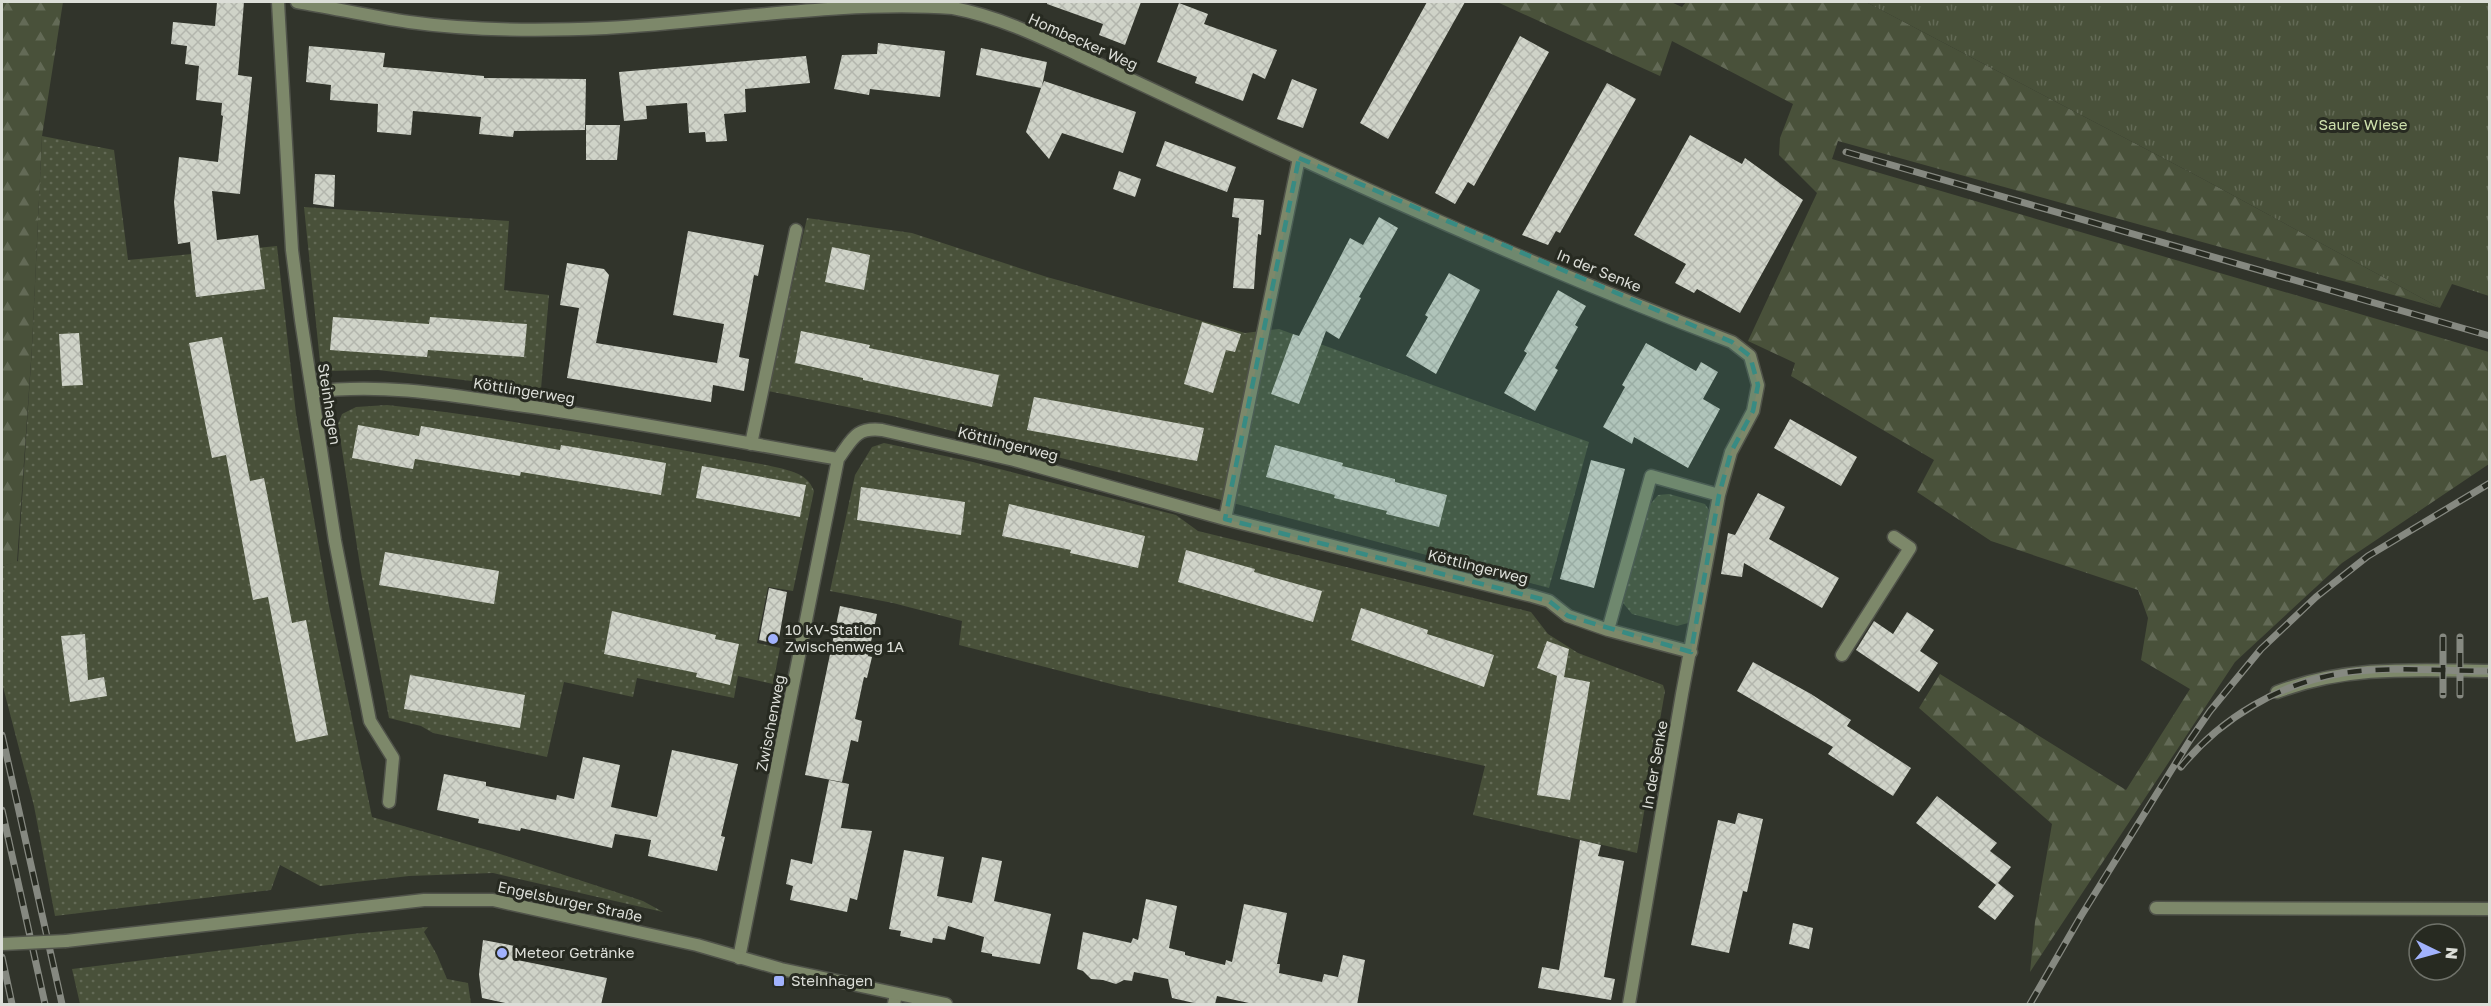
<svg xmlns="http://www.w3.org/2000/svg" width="2491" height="1006" viewBox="0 0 2491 1006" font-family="'Golos Text',sans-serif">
	<defs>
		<pattern id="grass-dots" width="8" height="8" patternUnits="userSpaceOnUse" patternTransform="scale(1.5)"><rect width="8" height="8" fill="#49513a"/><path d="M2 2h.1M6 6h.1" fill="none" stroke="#636a56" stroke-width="1.8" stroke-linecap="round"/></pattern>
		<pattern id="forest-firs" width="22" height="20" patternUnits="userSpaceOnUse" patternTransform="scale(1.5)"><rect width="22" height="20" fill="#49513a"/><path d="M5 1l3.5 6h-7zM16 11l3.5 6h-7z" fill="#636a56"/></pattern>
		<pattern id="park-tufts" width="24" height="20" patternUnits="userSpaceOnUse" patternTransform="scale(1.5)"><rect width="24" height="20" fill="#49513a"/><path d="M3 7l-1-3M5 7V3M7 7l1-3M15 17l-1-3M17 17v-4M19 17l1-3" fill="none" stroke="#636a56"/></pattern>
		<pattern id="building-cross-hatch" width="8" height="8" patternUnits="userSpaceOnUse" patternTransform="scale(1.5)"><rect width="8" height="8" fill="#cfd3c8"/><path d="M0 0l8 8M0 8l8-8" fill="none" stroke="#b3b6ad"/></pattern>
	</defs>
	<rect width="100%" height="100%" fill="#31342b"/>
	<path fill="url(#grass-dots)" d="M42 136 114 150 128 260 277 246 296 414 329 606 372 817 491 851 643 901 663 912 493 873 409 876 320 886 280 865 271 890 55 916 34 806 2 683V566L18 561 32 347Z
		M304 207 509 221 504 290 549 295 541 389 378 370 326 371 320 362Z
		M807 218 912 233 1047 277 1245 333 1279 329 1589 442 1549 588 1125 474 892 416 768 391Z
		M387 405C514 419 640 443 767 465 785 470 807 471 814 491L793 591 768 587 757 643 780 648 773 684 738 676 734 698 637 678 633 697 564 682 547 757 433 733 421 726 389 718 361 572 338 424 342 414 356 407Z
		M884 443 973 462 1176 515 1198 531 1531 612 1548 634 1578 653 1663 685 1665 691 1637 853 1473 815 1485 766 1119 686 959 645 962 621 893 603 830 591 855 475 872 447Z
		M1669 494 1705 504 1711 513 1695 614 1688 623 1677 626 1632 614 1623 603 1648 507 1658 495Z
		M428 927 424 932 437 955 447 979 468 983 471 1004H80L72 969 352 934Z"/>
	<path fill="url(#forest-firs)" d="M2 2H63L42 136 32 347 17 562 2 566Z
		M1497 2H1671L1682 7 1686 2H1866L2203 179 2440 308 1838 141 1832 159 2489 352V464L2342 563 2235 662 2030 972 2035 922 2052 824 1919 708 1940 674 2126 790 2190 689 2141 660 2148 618 2138 590 1991 541 1917 492 1934 460 1791 376 1795 363 1748 341 1817 193 1779 155 1780 138 1793 104 1672 41 1660 76Z"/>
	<path fill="url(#park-tufts)" d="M1866 2H2489V296L2452 284 2440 308 2203 179Z"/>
	<path fill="url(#building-cross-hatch)" d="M217 2H244L238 75 252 77 240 194 212 191 217 240 258 235 265 289 196 297 190 242 178 244 174 202 179 157 218 162 223 116 221 115 222 103 196 100 199 66 185 64 187 46 171 44 173 22 215 26Z
		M1047 2H1141L1125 45 1099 35 1103 24 1047 4Z
		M1427 2H1465L1388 139 1360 123Z
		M1179 3 1208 14 1204 24 1277 50 1265 79 1253 73 1243 101 1195 83 1197 77 1157 62Z
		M1520 36 1549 52 1474 186 1468 182 1455 204 1435 193Z
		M878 43 945 51 940 97 870 89 869 95 834 89 842 55 877 54Z
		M309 46 385 53 383 67 484 76V78L586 79 585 130 514 131 513 137 479 134 481 117 413 111 411 135 377 132 378 104 330 100 331 85 306 82Z
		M981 48 1047 62 1042 86 1044 81 1136 112 1123 153 1062 133 1049 159 1026 132 1041 88 976 75Z
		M806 56 810 83 745 89 746 112 724 114 727 141 706 142 705 132 689 133 687 103 646 106 647 119 624 121 619 72Z
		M1292 79 1317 89 1303 128 1277 119Z
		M1607 83 1636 99 1560 233 1556 231 1548 245 1522 235Z
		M586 125H620L617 160H586Z
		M1690 135 1742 164 1745 158 1803 200 1740 313 1697 289 1694 293 1675 283 1686 264 1634 235Z
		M1165 141 1236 167 1227 192 1156 166Z
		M1119 171 1141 179 1135 197 1113 189Z
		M315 174 335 175 334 207 313 204Z
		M1234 198 1264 200 1261 235 1258 234 1256 257 1254 289 1233 288 1239 218 1232 217Z
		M1379 217 1398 228 1359 297 1361 298 1339 339 1326 331 1299 404 1271 394 1293 334 1299 336 1350 238 1363 245Z
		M688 231 764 245 758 276 754 275 739 357 749 359 744 391 713 385 711 402 567 378 579 308 560 305 567 263 604 269 609 275 596 343 717 363 724 324 673 315Z
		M832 247 870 255 864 290 825 282Z
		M1449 273 1480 290 1436 374 1406 356 1428 317 1425 315Z
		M1558 290 1586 306 1575 325 1578 327 1555 368 1558 370 1535 411 1504 393 1527 353 1524 351Z
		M333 317 429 324 430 317 527 324 524 357 428 350 427 357 330 350Z
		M1202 322 1241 334 1235 352 1226 350 1213 393 1184 384Z
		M801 331 870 345 869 348 999 375 992 407 863 380V378L795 363Z
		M79 333 83 385 62 386 59 334Z
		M222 337 250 481 264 478 292 623 306 620 328 735 296 742 268 597 253 600 226 455 212 458 189 343Z
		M1646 343 1696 371 1701 362 1718 372 1703 399 1720 409 1688 468 1634 437 1632 444 1603 427 1625 387 1622 385Z
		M1034 397 1204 428 1197 461 1027 430Z
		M1790 419 1857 457 1841 486 1774 448Z
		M358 425 419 436 421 426 560 450 561 445 666 463 661 495 521 472 520 476 415 459 413 469 352 458Z
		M1275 445 1343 463 1342 466 1395 479V482L1447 495 1439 527 1386 514 1387 511 1334 498 1335 495 1266 477Z
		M1591 460 1625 469 1594 588 1560 579Z
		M702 466 806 485 800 517 696 498Z
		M861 487 965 502 961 535 857 520Z
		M1758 493 1785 507 1769 539 1839 578 1822 608 1744 563 1742 577 1721 574 1728 533 1735 535Z
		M1009 504 1145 536 1138 568 1070 553 1071 550 1002 536Z
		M1186 550 1255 569 1254 572 1322 591 1313 622 1178 582Z
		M385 552 499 571 494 604 379 585Z
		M769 588 787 592 778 644 759 640Z
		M840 606 877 614 868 656 872 657 867 678 864 677 855 719 862 721 858 742 851 740 842 782 805 775Z
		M1361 608 1428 630 1427 634 1494 655 1484 687 1351 640Z
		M612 611 716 635 715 639 739 644 730 685 696 677 697 673 604 654Z
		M1907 612 1934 630 1920 651 1938 663 1919 692 1856 650 1874 621 1893 634Z
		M85 634 88 680 104 677 107 696 70 702 61 636Z
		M1547 641 1569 649 1564 677 1590 682 1570 800 1537 795 1557 676 1537 668Z
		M1753 662 1811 694 1851 720 1847 726 1911 768 1893 796 1828 754 1833 747 1737 691Z
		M410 675 525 695 520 728 404 709Z
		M672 750 738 764 721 836 725 837 717 871 648 856 651 840 615 834 612 848 521 828 520 831 478 823 479 819 437 810 444 774 486 782V786L556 800 557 795 574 799 583 757 620 765 611 807 657 817Z
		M829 780 849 784 841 828 872 831 857 900 850 898 847 912 790 900 793 886 786 884 791 859 812 864Z
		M1937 796 1997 843 1990 851 2011 867 1998 883 2014 896 1995 920 1978 907 1996 885 1916 823Z
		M1738 813 1763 819 1747 892 1743 891 1729 953 1691 945 1718 820 1735 824Z
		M1580 840 1601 845 1598 856 1624 861 1604 977 1615 979 1611 1000 1538 988 1542 967 1559 970Z
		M904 850 944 857 937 896 972 903 982 857 1002 861 994 901 1051 914 1040 964 992 956V954L981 952 984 937 948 926 945 940 933 938 932 943 900 936 901 931 889 929Z
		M1146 899 1177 906 1169 948 1185 952V955L1225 965 1226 960 1232 962 1244 904 1287 913 1277 964H1280L1279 973 1322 982 1324 974 1338 977 1343 955 1365 960 1357 1005H1258L1217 996 1215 1004 1207 1003 1203 1005 1172 998 1168 979 1134 972 1132 981 1124 980 1116 984 1103 980 1091 979 1083 971 1077 969 1083 932 1131 943 1133 938 1138 940Z
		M1793 923 1813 928 1809 949 1789 944Z
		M483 940 520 947 517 960 607 978 601 1005H515L482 998 479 974Z"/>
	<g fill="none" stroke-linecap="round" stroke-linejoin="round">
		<g stroke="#50534a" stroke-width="15">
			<path id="service" d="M751 444 796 230
				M1842 655 1910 548 1894 537
				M2277 692C2348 665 2416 670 2490 671
				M2156 908 2490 909"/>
		</g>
		<g stroke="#50534a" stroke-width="15">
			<path id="minor" d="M278 2 292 250 301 320 335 541 370 721 393 758 389 802
				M297 2C334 8 372 17 409 22 473 31 541 31 606 28 718 22 841 0 953 8 1002 17 1049 41 1094 62 1144 86 1194 109 1245 133 1405 208 1567 279 1732 342L1750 356 1758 385 1753 411 1731 452 1719 495 1682 694 1629 1004
				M312 392C378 383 445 394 511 404 620 419 729 440 838 459 852 440 855 427 882 430L1014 460 1225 519 1532 596 1549 601 1568 616 1608 630 1691 652
				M1225 519 1299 158
				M1608 630 1651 476 1719 495
				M739 958 838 459
				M894 1004 896 994"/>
		</g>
		<g stroke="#50534a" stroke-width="15">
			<path id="tertiary" d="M66 941 424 900H493L697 945 781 969 946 1004"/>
		</g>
		<use href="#service" stroke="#7d886a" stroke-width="12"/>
		<use href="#minor" stroke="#7d886a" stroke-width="12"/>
		<use href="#tertiary" stroke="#7d886a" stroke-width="12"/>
		<g stroke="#868981" stroke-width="7">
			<path id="rail" d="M1846 152 2490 336
				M2443 637V695
				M2460 695V637
				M2 735 62 1004
				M2181 767C2221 718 2280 683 2343 673 2391 666 2441 671 2490 671
				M2 810 45 1004
				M2 957 12 1004
				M2030 1004 2081 916 2190 740 2210 711 2261 649 2316 597 2368 556 2490 483"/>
		</g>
		<use href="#rail" stroke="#272a21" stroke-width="4.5" stroke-dasharray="14" stroke-linecap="butt"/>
		<g stroke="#50534a" stroke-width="15" stroke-linecap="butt">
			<path id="tertiary-bridge" d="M2 944 66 941"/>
		</g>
		<use href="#tertiary-bridge" stroke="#7d886a" stroke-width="12"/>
	</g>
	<path fill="#388b83" fill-opacity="0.2" stroke="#388b83" stroke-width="4.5" stroke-dasharray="12 8" stroke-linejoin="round" d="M1299 158 1732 342 1750 356 1758 385 1753 411 1731 452 1719 495 1691 652 1568 616 1549 601 1225 519Z"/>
	<g fill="#a1b2fd" stroke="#272a21" stroke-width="2">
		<circle cx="773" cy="639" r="6"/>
		<circle cx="502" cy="953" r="6"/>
		<rect x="773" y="975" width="12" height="12" rx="3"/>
	</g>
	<g text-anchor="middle" stroke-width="6" stroke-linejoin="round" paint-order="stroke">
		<g font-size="15" fill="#dcded8" stroke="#272a21">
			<text transform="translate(1083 42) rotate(24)" y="5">Hombecker Weg</text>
			<text transform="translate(1599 271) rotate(22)" y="5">In der Senke</text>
			<text transform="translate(524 391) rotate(9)" y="5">Köttlingerweg</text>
			<text transform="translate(329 404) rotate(81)" y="5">Steinhagen</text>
			<text transform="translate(1008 444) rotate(14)" y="5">Köttlingerweg</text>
			<text transform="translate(1478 567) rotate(14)" y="5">Köttlingerweg</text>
			<text transform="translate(771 723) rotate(-79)" y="5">Zwischenweg</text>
			<text transform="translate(1655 765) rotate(-80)" y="5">In der Senke</text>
			<text transform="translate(570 902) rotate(12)" y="5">Engelsburger Straße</text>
		</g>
		<g font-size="15" fill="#cddfac" stroke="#272a21">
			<text x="2363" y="130">Saure Wiese</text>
		</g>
		<g font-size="15" fill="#dcded8" stroke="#272a21" text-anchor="start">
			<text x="785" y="635">10 kV-Station<tspan x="785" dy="17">Zwischenweg 1A</tspan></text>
			<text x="514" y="958">Meteor Getränke</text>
			<text x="791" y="986">Steinhagen</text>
		</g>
	</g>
	<rect width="2491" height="1006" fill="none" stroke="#dcded8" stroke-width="6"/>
	<g transform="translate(2437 952) rotate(95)"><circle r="28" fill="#272a21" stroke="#6f726a" stroke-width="1.5"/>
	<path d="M0-4.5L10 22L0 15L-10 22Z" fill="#a1b2fd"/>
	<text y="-9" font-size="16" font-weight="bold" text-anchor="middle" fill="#dcded8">N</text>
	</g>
</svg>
